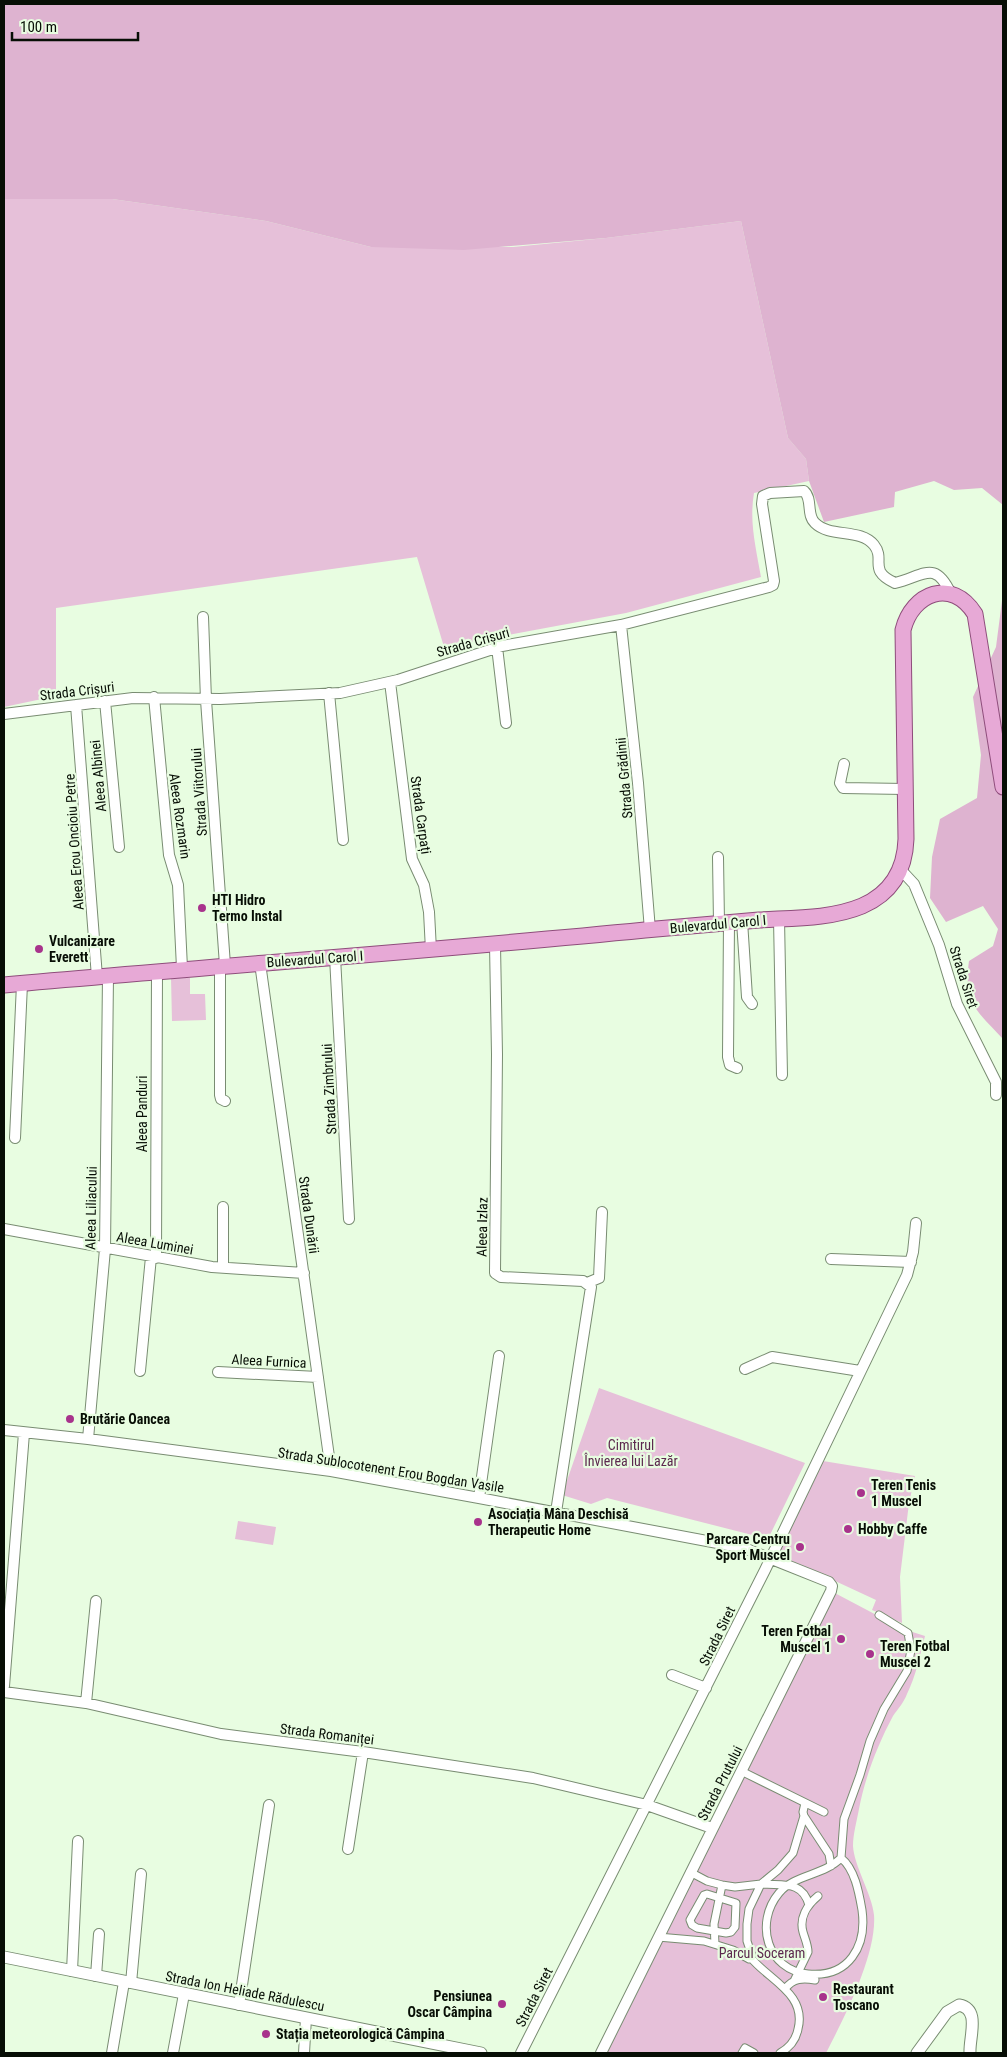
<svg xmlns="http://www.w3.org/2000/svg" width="1007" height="2057" viewBox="0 0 1007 2057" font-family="'Roboto Condensed',sans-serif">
	<rect width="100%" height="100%" fill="#e8fde1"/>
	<path fill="#e6c0d9" d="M4 199H112L266 221 371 247H513L606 238 741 221 788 438 806 459 809 481 754 493C749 522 756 548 761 577L626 613 444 647 417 557 56 608V696L4 707Z
		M171 978H190V994H205L206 1020 172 1021Z
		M599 1388 805 1463 768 1539 607 1498 591 1504 562 1495Z
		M823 1461 915 1476 909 1503 900 1577 902 1623 872 1610 876 1600 777 1554Z
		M238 1521 276 1527 273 1545 235 1539Z
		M831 1591 903 1629 925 1636C920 1655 916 1676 907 1694 904 1702 898 1709 893 1716 878 1744 865 1777 859 1809 857 1820 853 1834 853 1846 854 1866 872 1894 874 1915 877 1954 844 2018 826 2053H601Z"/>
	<path fill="#deb3d0" d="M4 4H1003V505L982 488 954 490 934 481 895 492 894 507 824 522 809 481 806 459 788 438 741 221 606 238 464 250 371 247 266 221 112 199H4Z
		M1003 593V1039C977 1011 963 1003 969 961L993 946 998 929 983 906 946 922 930 898 932 857 940 819 977 798 981 755 973 697 996 647Z"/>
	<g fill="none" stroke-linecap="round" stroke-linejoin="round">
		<g stroke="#798c72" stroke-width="9">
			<path id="pedestrian" d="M741 1771 824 1812
				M805 1803 803 1812 804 1816 829 1854 831 1866
				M841 1858C855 1869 859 1893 862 1910 867 1946 849 1978 808 1974 767 1970 754 1923 779 1893 795 1874 823 1876 841 1858L844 1819 860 1775 870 1741 884 1709 907 1671 911 1650 908 1633 879 1615
				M690 1872 707 1881 722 1885 735 1887 761 1884 778 1870 793 1853 804 1816
				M707 1894 736 1903 735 1927 731 1932 726 1933 697 1928 692 1925 690 1920 704 1895Z
				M658 1937 704 1941 733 1950 749 1959 752 1956 747 1941V1924L749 1909 761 1884C783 1886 802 1880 809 1905
				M715 1944 714 1924 722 1885
				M751 1958C769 1980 807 1994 798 2029 796 2040 789 2048 780 2053
				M794 1981 808 1952C808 1945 805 1939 803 1932 799 1918 807 1905 818 1896
				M785 1989C793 1978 803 1978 815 1980
				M742 2053 745 2048 754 2053"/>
		</g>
		<g stroke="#798c72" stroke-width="12">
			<path id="minor" d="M203 617 206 700 225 965
				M621 625 638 783 650 930
				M497 647 506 723
				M390 682 412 859 424 885 429 912 431 950
				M329 693 343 840
				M154 697 169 855 178 885 182 968
				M105 701 119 847
				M76 705 97 977
				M4 714 133 698 220 699 340 693 398 680 502 646 621 625 769 587 773 585 774 581 762 504 763 496 770 493 804 491C813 499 806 515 815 523 830 538 860 528 874 545 886 560 867 570 895 583 924 576 935 559 951 594
				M844 764 840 783 843 788 905 789
				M718 857 719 923
				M901 870 914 884 939 945 957 1004 996 1082V1095
				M779 919 782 1075
				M742 921 747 997 752 1004
				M729 922 728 1057 730 1065 737 1068
				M495 945 497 1054 495 1273 501 1277 583 1281 591 1287 556 1512
				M335 957 349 1219
				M260 963 331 1471
				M220 966V1095L221 1099 225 1101
				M15 1138 22 984
				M4 1229 212 1267 304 1273
				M156 1258 157 971
				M831 1259 911 1262
				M223 1268V1207
				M587 1283 599 1278 602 1212
				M745 1369 772 1357 860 1371
				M140 1371 151 1257
				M218 1372 318 1377
				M4 1430 88 1439 331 1471 479 1498 744 1548 829 1582 832 1586 831 1591 601 2053
				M88 1439 105 1249 108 976
				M479 1498 499 1356
				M672 1675 706 1688
				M4 1686 24 1433
				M4 1692 86 1703 221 1734 363 1752 533 1778 647 1805 712 1828
				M86 1703 96 1601
				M348 1849 363 1752
				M72 1971 78 1841
				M96 1976 99 1934
				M131 1983 141 1874
				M239 2005 269 1805
				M112 2053 124 1982
				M173 2053 184 1994
				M304 2053 306 2018
				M521 2053 765 1570 907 1275 913 1252 916 1223"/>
		</g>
		<g stroke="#798c72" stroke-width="13">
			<path id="tertiary" d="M4 1957 481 2053
				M917 2053 947 2012 959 2005C981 2009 969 2037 970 2053"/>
		</g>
		<g stroke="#8e4d7b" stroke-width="17">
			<path id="primary" d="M4 985C217 966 431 951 645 930 683 927 721 923 759 920 792 918 831 919 862 906 892 893 905 870 906 839L903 630C912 593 952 577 975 614L1003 787"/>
		</g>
		<use href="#pedestrian" stroke="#fff" stroke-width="7"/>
		<use href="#minor" stroke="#fff" stroke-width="10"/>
		<use href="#tertiary" stroke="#fff" stroke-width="11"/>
		<use href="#primary" stroke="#e7a9d6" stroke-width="15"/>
	</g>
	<g fill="#a8338c" stroke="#e8fde1" stroke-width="2">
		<circle cx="202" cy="908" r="5"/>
		<circle cx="39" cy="949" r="5"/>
		<circle cx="70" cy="1419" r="5"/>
		<circle cx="861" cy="1493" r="5"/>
		<circle cx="478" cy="1522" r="5"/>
		<circle cx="848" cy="1529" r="5"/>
		<circle cx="800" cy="1547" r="5"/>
		<circle cx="841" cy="1639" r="5"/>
		<circle cx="870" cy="1654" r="5"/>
		<circle cx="823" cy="1997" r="5"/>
		<circle cx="502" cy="2004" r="5"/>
		<circle cx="266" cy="2034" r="5"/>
	</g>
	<g text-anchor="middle" stroke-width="4.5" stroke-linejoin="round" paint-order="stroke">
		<g font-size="14" fill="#070e05" stroke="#e8fde1">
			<text transform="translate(473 642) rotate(-16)" y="5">Strada Crișuri</text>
			<text transform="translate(77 691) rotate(-7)" y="5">Strada Crișuri</text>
			<text transform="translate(98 776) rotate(-95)" y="5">Aleea Albinei</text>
			<text transform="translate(624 778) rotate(-95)" y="5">Strada Grădinii</text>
			<text transform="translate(199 792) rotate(-94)" y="5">Strada Viitorului</text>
			<text transform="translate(421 815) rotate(82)" y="5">Strada Carpați</text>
			<text transform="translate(180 816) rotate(82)" y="5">Aleea Rozmarin</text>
			<text transform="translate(74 842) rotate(-94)" y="5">Aleea Erou Oncioiu Petre</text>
			<text transform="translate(718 924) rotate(-5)" y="5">Bulevardul Carol I</text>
			<text transform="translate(315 959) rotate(-4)" y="5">Bulevardul Carol I</text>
			<text transform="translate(964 977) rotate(72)" y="5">Strada Siret</text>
			<text transform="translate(329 1089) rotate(-93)" y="5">Strada Zimbrului</text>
			<text transform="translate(142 1114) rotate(-90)" y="5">Aleea Panduri</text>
			<text transform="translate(91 1208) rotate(-89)" y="5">Aleea Liliacului</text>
			<text transform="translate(309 1215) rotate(82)" y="5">Strada Dunării</text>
			<text transform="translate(482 1227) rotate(-89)" y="5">Aleea Izlaz</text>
			<text transform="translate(155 1243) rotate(10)" y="5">Aleea Luminei</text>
			<text transform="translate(269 1361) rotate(3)" y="5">Aleea Furnica</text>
			<text transform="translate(391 1470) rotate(9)" y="5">Strada Sublocotenent Erou Bogdan Vasile</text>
			<text transform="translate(717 1636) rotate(-64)" y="5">Strada Siret</text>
			<text transform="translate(327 1734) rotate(7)" y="5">Strada Romaniței</text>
			<text transform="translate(720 1783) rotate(-63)" y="5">Strada Prutului</text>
			<text transform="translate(245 1991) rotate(11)" y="5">Strada Ion Heliade Rădulescu</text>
			<text transform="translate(534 1997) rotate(-63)" y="5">Strada Siret</text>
		</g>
		<g font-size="14" font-weight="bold" fill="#070e05" stroke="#e8fde1" text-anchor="start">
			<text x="212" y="905">HTI Hidro<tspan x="212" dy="16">Termo Instal</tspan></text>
			<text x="49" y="946">Vulcanizare<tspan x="49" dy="16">Everett</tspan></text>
			<text x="80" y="1424">Brutărie Oancea</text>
			<text x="871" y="1490">Teren Tenis<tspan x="871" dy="16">1 Muscel</tspan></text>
			<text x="488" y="1519">Asociația Mâna Deschisă<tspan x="488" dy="16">Therapeutic Home</tspan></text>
			<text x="858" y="1534">Hobby Caffe</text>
			<text x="790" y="1544" text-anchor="end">Parcare Centru<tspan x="790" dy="16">Sport Muscel</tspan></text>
			<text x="831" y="1636" text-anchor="end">Teren Fotbal<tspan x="831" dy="16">Muscel 1</tspan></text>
			<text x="880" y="1651">Teren Fotbal<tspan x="880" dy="16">Muscel 2</tspan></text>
			<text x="833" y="1994">Restaurant<tspan x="833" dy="16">Toscano</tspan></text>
			<text x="492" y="2001" text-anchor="end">Pensiunea<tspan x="492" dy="16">Oscar Câmpina</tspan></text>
			<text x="276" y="2039">Stația meteorologică Câmpina</text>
		</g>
		<g font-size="14" fill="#5c284e" stroke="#e8fde1">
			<text x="631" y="1450">Cimitirul<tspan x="631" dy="16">Învierea lui Lazăr</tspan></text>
			<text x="762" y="1958">Parcul Soceram</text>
		</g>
	</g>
	<rect width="1007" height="2057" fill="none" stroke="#070e05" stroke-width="10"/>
	<path d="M12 32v8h126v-8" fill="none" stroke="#070e05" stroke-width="2.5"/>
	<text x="20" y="32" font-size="15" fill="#070e05" stroke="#e8fde1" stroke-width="4" paint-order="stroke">100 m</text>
</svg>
